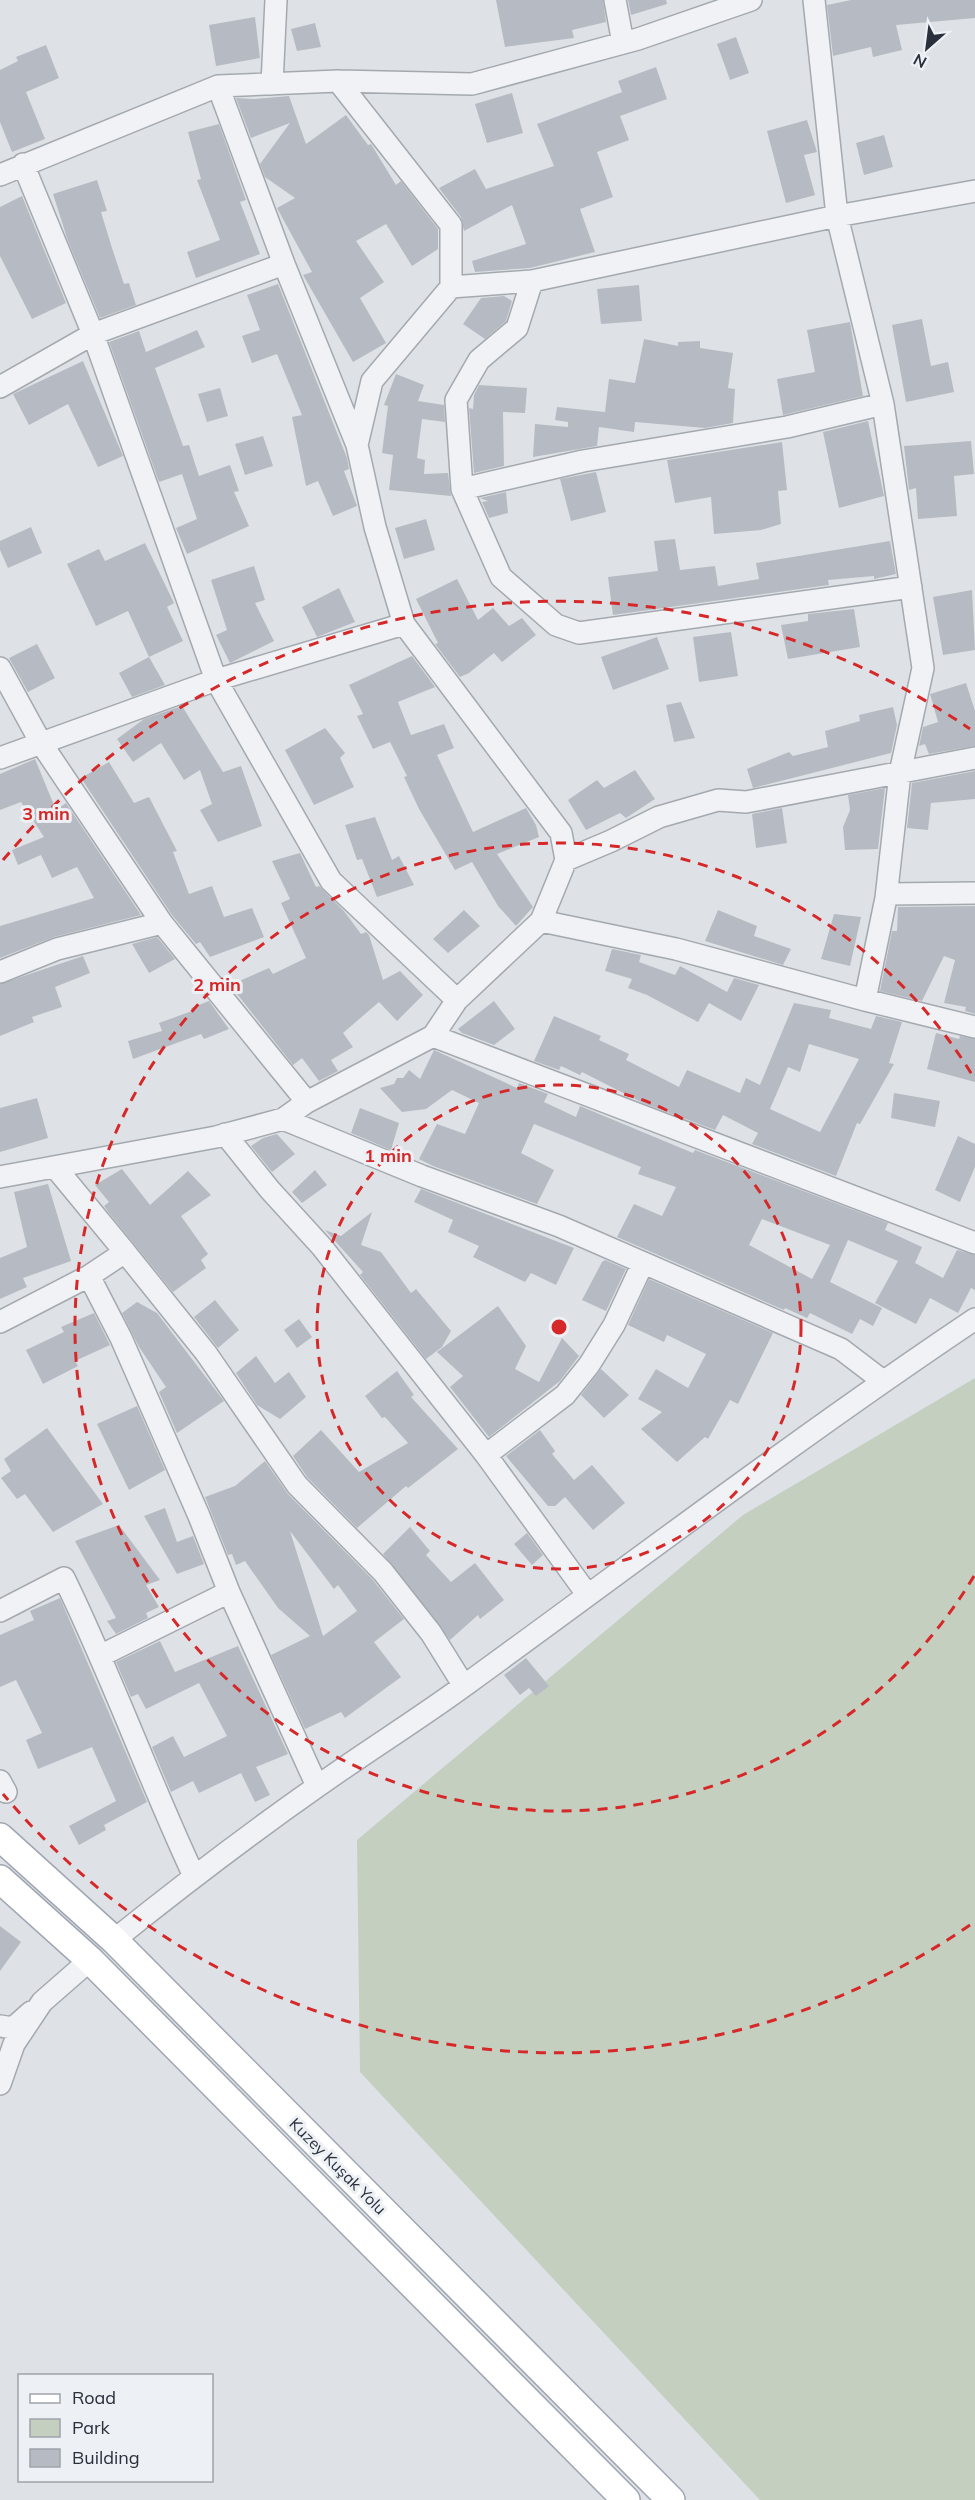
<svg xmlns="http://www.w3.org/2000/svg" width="975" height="2500" viewBox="0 0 975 2500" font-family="Mulish,sans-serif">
	<rect width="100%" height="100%" fill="#dee2e6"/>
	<path fill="#c4cfc0" d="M975 1378V2500H760L360 2072 357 1840 743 1515Z"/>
	<path fill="#b6bbc3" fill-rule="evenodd" d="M496 0H603L606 22 572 30 574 38 505 47Z
		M628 0H666L667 4 631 15Z
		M851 0H975V18L896 25 902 50 873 57 871 47 833 56 827 5Z
		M255 17 260 58 216 66 209 25Z
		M315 23 321 47 297 51 291 29Z
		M736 37 749 73 730 80 717 44Z
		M46 45 59 78 26 92 45 139 12 152 0 122V70L18 61 16 57Z
		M656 67 667 99 620 116 629 140 597 152 613 197 580 209 595 252 530 268 475 272 472 261 526 244 512 205 464 231 461 217 439 188 475 169 486 189 554 166 537 124 622 92 618 81Z
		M512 93 523 133 487 143 475 104Z
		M289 96 306 144 346 115 368 145 371 144 396 185 401 181 438 229V249L412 266 386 224 356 241 384 282 360 298 386 343 353 362 303 275 312 272 277 208 295 198 265 177 260 164 290 123 251 138 236 98 254 99Z
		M807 120 817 152 804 155 815 195 786 203 767 131Z
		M219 124 246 200 240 202 260 254 196 278 187 252 220 240 197 180 201 179 188 132Z
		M884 135 893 167 864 175 856 143Z
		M97 180 107 211 101 212 112 248 124 284 129 283 136 305 100 318 68 241 53 194Z
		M22 196 66 303 32 319 0 256V207Z
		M278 284 347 458 349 469 344 471 357 506 333 516 318 481 306 486 292 417 302 415 277 354 252 363 242 336 260 330 247 295Z
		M639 285 642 321 601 324 597 289Z
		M504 296 512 301 506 321 485 339 463 324 481 298Z
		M922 319 931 366 948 362 954 392 906 402 892 325Z
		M850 322 863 396 783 415 777 379 815 372 807 330Z
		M197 330 205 347 155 368 183 446 189 445 199 476 230 465 239 491 234 492 249 526 187 554 176 528 197 519 182 474 159 482 109 342 139 331 146 352Z
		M644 339 678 346V342L700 341V348L733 353 728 388 735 389 733 423 705 428 635 422 634 432 599 427 597 446 533 457 535 424 568 427V422L555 420 557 407 605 412 609 379 635 383Z
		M83 361 123 456 98 467 68 404 29 425 13 394Z
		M396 374 424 385 418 401 444 405 445 422 422 419 417 458 425 460 424 474 448 473 451 496 389 490 393 455 382 453 388 406 384 405Z
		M479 385 527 388 525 413 503 412 504 466 474 473 469 408 473 409 474 395Z
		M220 388 228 416 207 422 198 394Z
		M868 421 884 496 839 508 823 432Z
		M263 436 273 466 245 475 235 444Z
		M971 441 974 474 954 476 957 516 918 519 916 488 909 490 904 446Z
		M782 442 787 490 778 491 781 524 761 530 714 534 711 497 675 503 667 460Z
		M596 472 606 512 571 521 560 479Z
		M506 492 508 513 489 518 482 502 488 501 480 498Z
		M426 519 435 550 404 559 395 528Z
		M31 527 42 553 8 568 0 550V541Z
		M675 539 680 570 715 566 718 586 759 579 756 563 890 541 896 574 874 579V576L828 580 829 585 613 615 608 577 658 571 654 541Z
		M145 543 174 603 167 607 183 641 149 657 128 611 96 626 67 564 99 549 105 561Z
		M254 566 265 600 255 603 274 641 230 663 216 635 227 630 211 580Z
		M457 579 478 620 493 608 509 626 522 618 536 635 502 662 494 653 469 673 460 677 435 644 438 643 416 599Z
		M339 588 355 622 317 637 302 607Z
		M972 590 975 650 943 655 933 597Z
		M854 609 860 647 788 659 781 625 808 621V614Z
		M731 632 738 676 699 682 693 637Z
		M657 637 669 669 613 690 601 657Z
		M37 644 55 678 28 692 9 658Z
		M412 656 435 687 398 702 411 735 444 724 454 748 437 755 473 832 526 808 536 825 539 837 497 854 533 907 516 926 498 906 472 862 455 870 419 809 404 777 407 776 390 742 373 749 357 716 363 714 349 685Z
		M149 657 165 685 132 697 119 673Z
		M966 683 975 711V746L929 754 925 744 919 746 923 727 938 722 930 694Z
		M681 702 695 738 674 742 666 705Z
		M182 706 223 772 241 766 262 826 218 842 200 810 212 804 200 770 184 780 161 743 133 762 117 739 144 719Z
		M893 707 897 725 891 753 753 788 747 769 789 752 793 756 828 747 825 731 860 721 859 715Z
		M325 728 345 753 340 758 354 787 314 805 285 750Z
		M35 759 56 810 66 803 141 915 54 937 0 958V926L94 898 77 867 52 878 41 855 18 865 12 850 44 837 21 802 0 810V774Z
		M109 762 134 803 149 797 177 851 173 852 189 894 212 886 224 917 252 908 264 937 210 957 200 942 196 944 172 915 81 778Z
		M635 770 655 799 626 818 620 813 586 830 568 800 597 780 604 788Z
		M975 771V799L931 803 928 830 907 828 912 783Z
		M885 788 878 849 845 850 843 827 850 810 848 795Z
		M782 808 787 843 756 848 752 814Z
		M375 817 392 860 399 856 414 885 377 897 362 859 357 860 345 825Z
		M300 853 316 887 319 886 344 911 361 934 366 932 369 935 383 980 400 971 423 995 397 1021 379 1002 343 1033 353 1047 331 1060 338 1071 319 1081 302 1058 293 1065 230 985 269 968 273 974 306 958 281 903 290 899 272 861Z
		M975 906V1014L965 1011 966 1007 944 1003 955 960 944 956 922 1001 880 991 892 931H897L898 907Z
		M464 910 480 926 448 953 433 939Z
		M718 910 757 926 754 936 791 949 783 965 705 941Z
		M834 914 861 917 850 966 821 959Z
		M157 937 175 959 149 973 132 944Z
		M612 949 641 955 639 962 675 975 680 966 727 992 734 978 759 985 741 1021 709 1003 698 1022 647 995 628 988 632 979 605 971Z
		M83 956 90 973 55 987 62 1007 32 1017 34 1022 0 1036V984Z
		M209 1001 229 1029 204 1039 201 1034 133 1059 128 1041 162 1031 159 1023 192 1011 191 1008Z
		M494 1001 515 1029 494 1045 462 1033 458 1029Z
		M794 1003 831 1010 829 1018 871 1029 876 1016 902 1022 889 1063 894 1064 860 1124 857 1123 836 1176 752 1144 758 1133 723 1115 715 1130 643 1103 582 1072 580 1075 561 1066 559 1070 534 1061 554 1016 601 1036 599 1040 629 1054 626 1060 679 1087 687 1070 740 1093 746 1078 760 1085ZM809 1044 859 1059 820 1132 770 1109 788 1067 800 1072Z
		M936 1033 959 1039 960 1036 975 1039V1082L927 1069Z
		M434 1050 517 1088 519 1083 548 1094 544 1102 576 1117 580 1106 693 1153 695 1150 888 1223 885 1230 922 1247 915 1263 943 1278 957 1250 975 1255V1290L971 1288 958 1313 930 1298 916 1324 875 1303 898 1261 848 1240 830 1282 882 1308 873 1326 860 1319 852 1334 810 1313 807 1318 785 1308 784 1310 617 1237 634 1204 662 1216 676 1187 638 1174 641 1167 564 1136 534 1124 521 1153 554 1170 537 1204 433 1166 419 1159 437 1124 465 1134 479 1103 452 1090 426 1109 402 1112 380 1088 394 1084 397 1078H403L409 1070 420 1079ZM762 1219 830 1245 812 1279 749 1245Z
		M894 1093 940 1101 935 1127 891 1118Z
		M37 1098 48 1138 0 1152V1108Z
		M360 1108 399 1123 391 1150 351 1133Z
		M277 1134 295 1154 272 1172 251 1146 263 1138Z
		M958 1136 975 1144V1167L960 1202 935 1190Z
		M122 1169 150 1205 188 1171 211 1195 181 1216 208 1254 201 1260 206 1268 173 1292 109 1213 104 1206 109 1202 95 1185Z
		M315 1170 327 1185 302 1203 292 1192Z
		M48 1184 71 1261 23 1278 27 1287 0 1299V1258L27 1247 14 1192Z
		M421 1189 574 1248 556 1285 531 1273 525 1282 473 1257 479 1246 448 1232 453 1220 414 1202Z
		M372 1212 361 1245 381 1252 411 1293 416 1289 451 1331 442 1347 426 1359 360 1275 363 1272 325 1230 341 1236Z
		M605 1260 626 1269 606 1311 582 1300 602 1262Z
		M649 1279 773 1333 738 1404 730 1400 708 1439 705 1437 677 1462 641 1429 662 1412 638 1399 656 1369 688 1388 706 1354 667 1335 664 1342 628 1325Z
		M215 1300 239 1330 218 1348 194 1317Z
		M137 1302 157 1313 224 1401 177 1433 159 1392 166 1387 139 1347 122 1313Z
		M498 1306 526 1346 515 1369 539 1382 562 1338 579 1356 560 1381 489 1437 450 1387 463 1376 437 1352Z
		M94 1313 110 1345 75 1361 78 1366 43 1384 26 1350 64 1332 61 1327Z
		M299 1319 312 1337 297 1348 284 1330Z
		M256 1356 275 1383 289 1372 306 1397 280 1419 257 1405 236 1373Z
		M601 1369 629 1395 604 1418 581 1395Z
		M397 1371 414 1395 411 1397 458 1449 408 1488 406 1486 357 1528 307 1477 293 1456 321 1430 359 1472 408 1443 385 1417 382 1418 365 1396Z
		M137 1406 165 1470 129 1490 97 1424Z
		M47 1428 103 1504 53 1532 25 1494 17 1499 1 1478 11 1471 4 1459Z
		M540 1430 555 1451 552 1454 574 1480 592 1465 625 1503 593 1530 565 1497 555 1506H548L506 1456Z
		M265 1461 288 1494 373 1580 404 1619 374 1642 401 1677 345 1718 341 1712 305 1729 271 1655 310 1636 278 1608 245 1561 236 1565 232 1554 228 1555 205 1497 235 1486ZM290 1531 334 1589 338 1585 357 1611 323 1636Z
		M165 1508 177 1542 193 1536 204 1564 177 1574 144 1516Z
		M119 1525 160 1580 146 1585 159 1607 146 1613 148 1618 116 1634 107 1621 116 1618 75 1541Z
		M410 1527 430 1551 426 1555 451 1582 475 1563 504 1600 480 1619 478 1615 450 1640 383 1554Z
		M527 1533 543 1555 532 1565 514 1544Z
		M60 1598 147 1802 104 1825 106 1830 79 1845 69 1826 116 1801 92 1747 38 1769 26 1740 42 1733 16 1680 0 1687V1635L34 1620 30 1611Z
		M160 1641 175 1672 238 1646 288 1754 256 1767 270 1795 255 1802 241 1773 199 1793 193 1781 171 1792 152 1747 173 1736 184 1757 227 1736 199 1683 146 1709 138 1694 131 1697 116 1662Z
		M526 1658 549 1686 536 1696 529 1688 520 1695 504 1675Z
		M0 1926 21 1942 0 1971Z"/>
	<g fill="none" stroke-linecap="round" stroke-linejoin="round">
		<g stroke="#a4a9b0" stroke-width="24">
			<path id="minor" d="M615 0 623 43
				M338 81 451 225V287
				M272 84 276 0
				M23 164 93 334 216 680 331 881 457 1000
				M0 175 218 86 338 81 472 84 638 39 751 0
				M284 264 357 445
				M532 281 517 328 479 360 456 400 462 489 501 577 556 625 579 633 911 587
				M0 387 93 334 284 264 218 86
				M462 489 583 461 787 427 883 404
				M0 668 41 743 162 923 307 1102
				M0 758 216 680 404 624
				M566 860 611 841 659 817 718 800 746 802 975 758
				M887 894 975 893
				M541 921 676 949 865 1000 886 898 900 773 923 668 883 404 837 216 814 0
				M0 972 57 949 162 923
				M865 1000 975 1027
				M433 1036 975 1243
				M283 1119 422 1176 559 1226 841 1349 883 1381
				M225 1134 270 1190 322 1247 486 1455 587 1594
				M55 1167 125 1252
				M0 1177 216 1137 283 1119 307 1102 433 1036 457 1000 541 921 566 860 561 833 404 624 375 527 357 445 372 381 451 287 532 281 837 216 975 191
				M89 1276 121 1338 199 1516 229 1592 317 1786
				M0 1322 89 1276 125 1252 206 1353 297 1485 383 1572 431 1633 464 1686
				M486 1455 565 1395 589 1365 614 1325 643 1263
				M0 1611 64 1578C112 1676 148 1778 194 1876
				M102 1655 229 1592
				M0 1781 6 1792
				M114 1940C180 1887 248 1835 318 1786 367 1751 419 1719 468 1683 636 1561 802 1435 975 1319
				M0 2026 13 2028 31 2012
				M0 2084 14 2044 42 2002 90 1960"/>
		</g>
		<g stroke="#9fa6b1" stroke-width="30">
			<path id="major" d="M0 1837 114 1940 671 2500
				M0 1879 90 1960 626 2500"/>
		</g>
		<use href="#minor" stroke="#f1f2f5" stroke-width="21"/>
		<use href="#major" stroke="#fff" stroke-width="27"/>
	</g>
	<g fill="none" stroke="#d62828" stroke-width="3" stroke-dasharray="10 8">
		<circle cx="559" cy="1327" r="242"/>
		<path d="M974 1576A484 484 0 1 1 974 1078"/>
		<path d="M970 1925A726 726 0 0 1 3 1794M3 860A726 726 0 0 1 970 729"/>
	</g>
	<g text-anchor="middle" stroke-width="6" stroke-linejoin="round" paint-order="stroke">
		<g font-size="16" fill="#29303c" stroke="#edf0f4">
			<text transform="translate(338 2166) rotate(45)" y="6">Kuzey Kuşak Yolu</text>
		</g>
	</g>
	<circle cx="559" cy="1327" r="9" fill="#d62828" stroke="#edf0f4" stroke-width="3"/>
	<g font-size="18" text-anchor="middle" font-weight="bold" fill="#d62828" stroke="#edf0f4" stroke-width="6" stroke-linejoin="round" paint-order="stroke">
		<text x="46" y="820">3 min</text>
		<text x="217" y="991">2 min</text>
		<text x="388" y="1162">1 min</text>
	</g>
	<rect x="18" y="2374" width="195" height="108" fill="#edf0f4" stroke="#9fa3aa" stroke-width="1.5"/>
	<rect x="30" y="2394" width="30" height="9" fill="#ffffff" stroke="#9fa3aa" stroke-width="1.5"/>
	<text x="72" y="2404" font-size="18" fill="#29303c">Road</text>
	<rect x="30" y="2419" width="30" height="18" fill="#c4cfc0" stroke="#9fa3aa" stroke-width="1.5"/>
	<text x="72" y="2434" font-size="18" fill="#29303c">Park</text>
	<rect x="30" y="2449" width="30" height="18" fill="#b6bbc3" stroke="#9fa3aa" stroke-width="1.5"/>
	<text x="72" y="2464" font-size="18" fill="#29303c">Building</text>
	<g transform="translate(927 48) rotate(208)" stroke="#edf0f4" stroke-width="4.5" paint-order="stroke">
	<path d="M0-4.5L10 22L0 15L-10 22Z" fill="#29303c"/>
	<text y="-9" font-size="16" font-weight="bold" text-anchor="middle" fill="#29303c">N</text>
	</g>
</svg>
